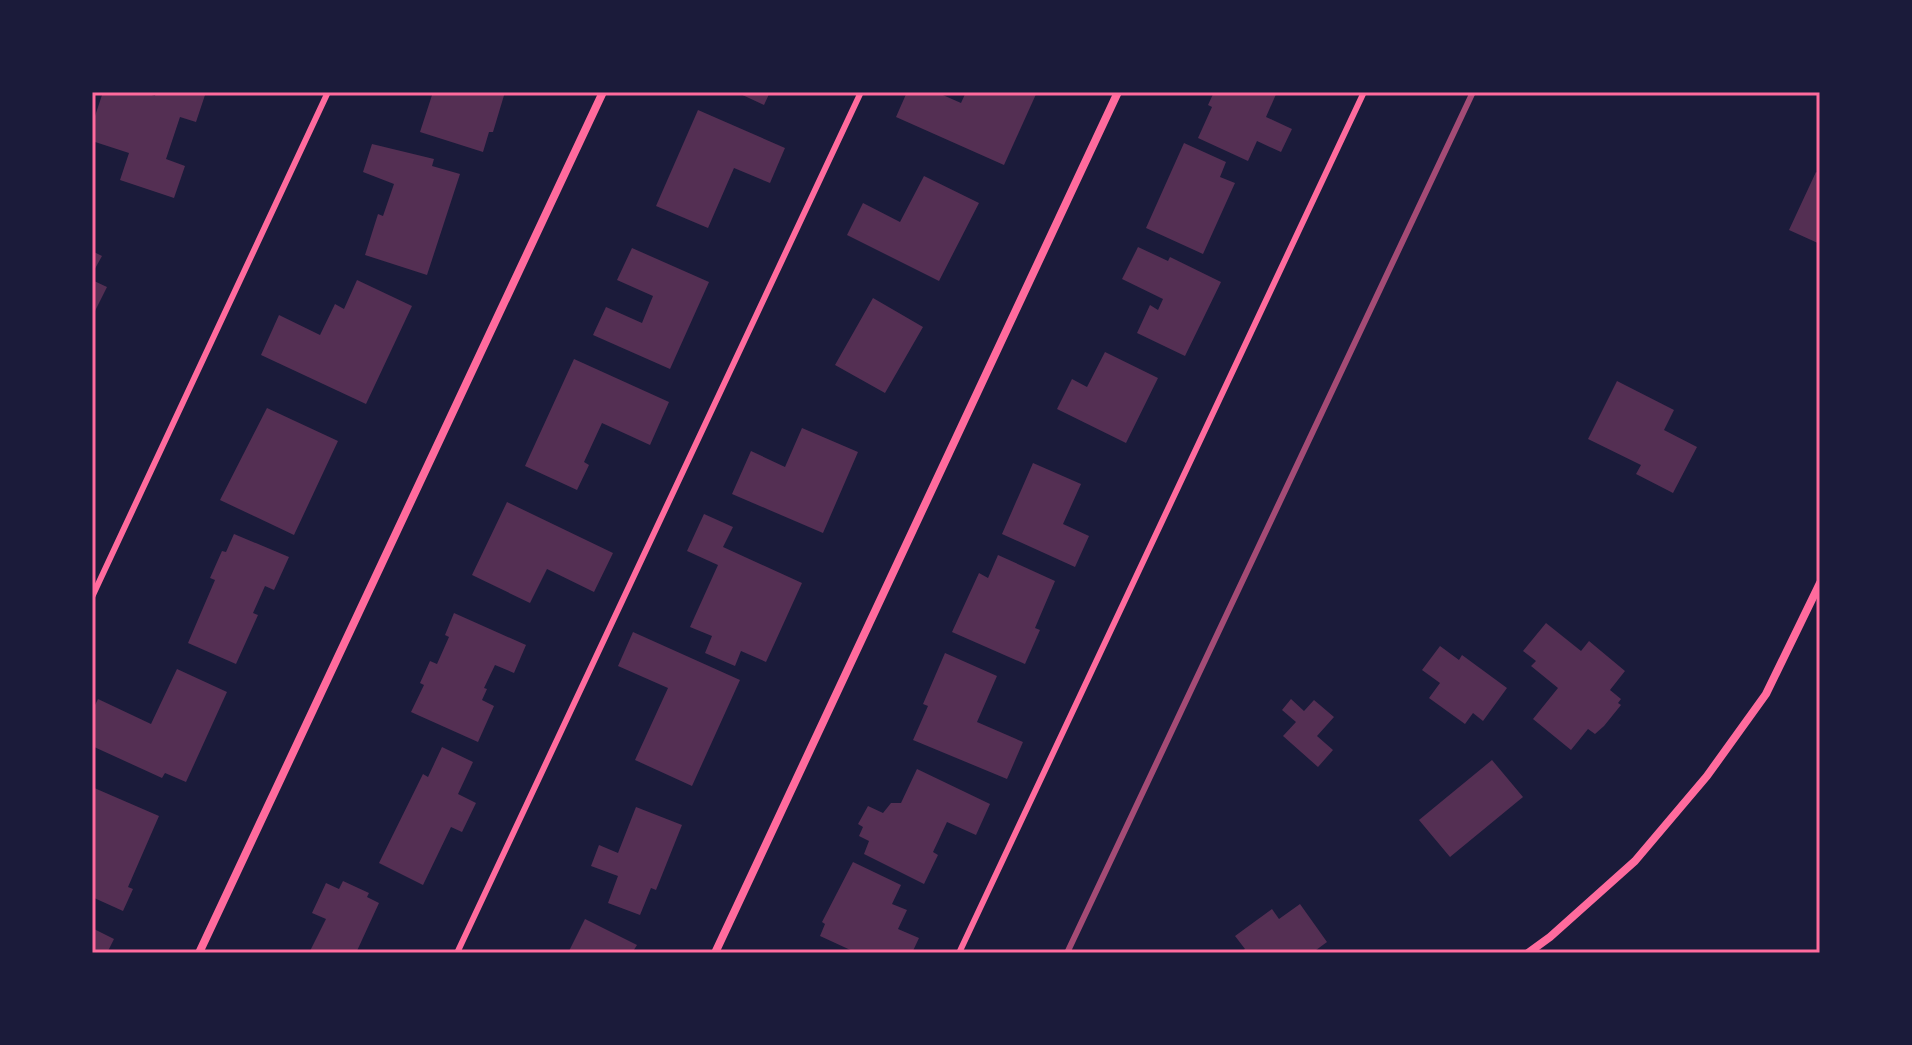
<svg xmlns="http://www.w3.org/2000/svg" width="1912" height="1045" viewBox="0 0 1912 1045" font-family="Roboto,sans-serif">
	<rect width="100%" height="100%" fill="#1b1b3a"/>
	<path fill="#542f53" d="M103 92H141L155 96 156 92H206L196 122 180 117 166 159 185 166 174 198 120 180 129 153 92 141V125Z
		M433 92H505L493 132H489L483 152 420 132Z
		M736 92H770L764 105Z
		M907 92H936L961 103 966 92H1037L1004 165 896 117Z
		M1214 92H1277L1266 117 1292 129 1281 152 1257 141 1248 161 1198 138 1212 107 1208 105Z
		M698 110 785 148 770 183 734 168 708 228 656 206Z
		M1184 143 1226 162 1220 177 1235 183 1203 254 1146 228Z
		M372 144 434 159 432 166 460 174 427 275 365 255 378 214 383 216 394 184 363 172Z
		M1816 172 1820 174V244L1789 230Z
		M924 176 979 203 939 281 847 235 863 203 900 222Z
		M1138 247 1168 261 1170 257 1221 282 1185 356 1137 333 1150 305 1158 310 1163 299 1122 279Z
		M632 248 709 282 670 369 593 335 606 307 642 323 653 296 617 280Z
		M92 251 102 256 92 274Z
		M92 280 107 287 92 317Z
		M357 280 412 306 366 404 261 355 279 315 320 335 335 304 344 309Z
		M873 298 923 327 885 393 835 365Z
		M1105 352 1158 378 1126 443 1057 409 1072 379 1087 387Z
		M574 359 669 402 650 445 602 423 584 462 589 465 577 490 525 466Z
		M1617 381 1674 410 1664 430 1697 447 1673 493 1636 474 1641 465 1588 439Z
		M267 408 338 441 294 535 220 500Z
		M802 428 858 452 823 533 732 494 751 451 785 467Z
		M1033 463 1081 484 1063 524 1089 536 1075 567 1002 534Z
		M507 502 613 553 594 592 547 569 530 603 472 575Z
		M704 514 733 527 723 547 802 583 766 662 741 651 735 666 705 653 712 636 690 627 718 565 687 551Z
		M234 534 289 557 274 590 265 586 253 613 258 615 236 664 188 643 215 580 210 578 222 551 226 552Z
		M998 555 1055 581 1035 628 1040 630 1025 664 952 632 979 573 988 578Z
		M454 613 526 645 514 673 495 665 484 688 487 689 482 700 494 706 478 742 411 712 424 685 420 683 430 661 437 664 449 637 445 635Z
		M1546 623 1581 651 1589 641 1625 671 1610 690 1621 699 1618 703 1621 705 1604 726 1595 734 1588 729 1571 750 1533 719 1558 688 1531 666 1536 661 1523 651Z
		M633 632 740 680 692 786 635 760 668 688 618 666Z
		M1440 646 1459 660 1462 655 1507 688 1483 721 1473 713 1465 724 1429 698 1440 683 1422 670Z
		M945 653 997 676 977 722 1023 742 1007 779 913 740 928 706 923 704Z
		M177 669 227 692 186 782 165 773 162 778 92 746V711L98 699 151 724Z
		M1291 699 1304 711 1314 700 1334 717 1317 736 1333 750 1318 767 1283 736 1296 722 1282 710Z
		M442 747 473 762 458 794 476 803 462 832 451 827 423 885 379 863 423 774 428 777Z
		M1492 760 1523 797 1450 857 1419 820Z
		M917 769 990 804 976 835 947 822 933 852 938 855 924 884 864 854 869 841 859 836 863 827 858 824 868 806 883 813 891 803H901Z
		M92 787 159 816 128 887 133 889 123 911 92 897Z
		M636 807 682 825 656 890 651 888 640 915 608 903 618 876 591 866 599 845 618 853Z
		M853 862 901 885 892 904 907 910 898 929 919 938 912 953H857L820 936 825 924 822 922Z
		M343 881 369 893 367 897 379 903 356 953H309L326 919 312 913 326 883 339 889Z
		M1300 904 1327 942 1312 953H1239L1245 949 1235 936 1272 909 1279 919Z
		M585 919 637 945 632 953H568Z
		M92 928 114 939 107 953H92Z"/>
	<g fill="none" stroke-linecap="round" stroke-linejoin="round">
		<path stroke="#ff6b9d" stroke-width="6" d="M92 597 328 92
			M457 953 861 92
			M959 953 1364 92"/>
		<path stroke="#ff6b9d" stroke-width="8" d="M199 953 603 92
			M715 953 1118 92
			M1528 953 1550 937 1635 861 1707 776 1766 694 1820 583"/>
		<path stroke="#a44b75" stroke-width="6" d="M1067 953 1473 92"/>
	</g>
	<rect width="1912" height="1045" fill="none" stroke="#1b1b3a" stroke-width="188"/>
	<rect x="94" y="94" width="1724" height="857" fill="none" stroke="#ff6b9d" stroke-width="3"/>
</svg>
